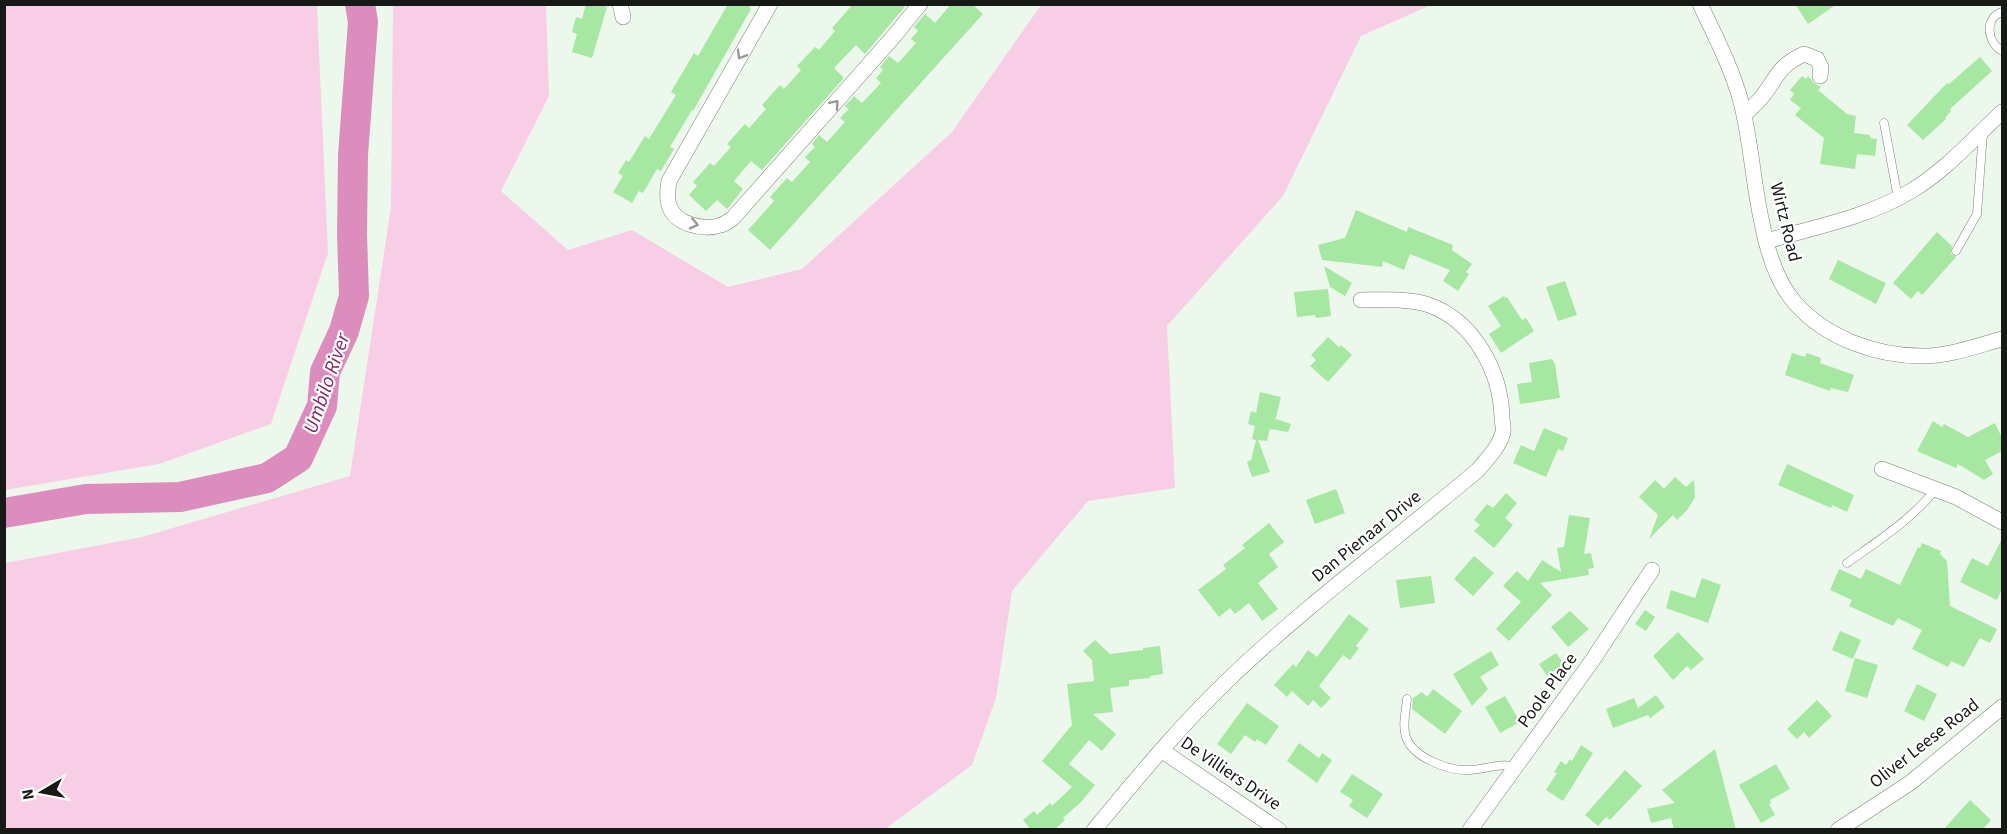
<svg xmlns="http://www.w3.org/2000/svg" width="2007" height="834" viewBox="0 0 2007 834" font-family="'Source Sans 3',sans-serif">
	<rect width="100%" height="100%" fill="#edf8ec"/>
	<path fill="#f8cee6" d="M5 4 317 5 328 253 271 424 159 464 5 490Z
		M393 5H546L549 96 501 191 568 250 632 230 728 287 802 269 952 132 1041 5H1431L1361 36 1283 196 1167 326 1175 488 1088 501 1012 591 996 698 972 765 885 829H5V563L142 537 350 476 391 207Z"/>
	<g fill="none" stroke-linecap="round" stroke-linejoin="round">
		<path stroke="#dd8dbd" stroke-width="30" d="M4 513 86 499 180 497 267 478 298 458 322 406 325 372 344 331 354 296 352 234 353 155 363 22 360 4"/>
	</g>
	<path fill="#a6e7a1" d="M586 4H598L607 7 592 58 572 52 577 34 572 32 576 17 582 19Z
		M728 4H751L749 8 751 9 693 111 692 110 670 147 674 149 661 171 657 169 643 193 639 191 632 203 613 192 623 176 618 173 626 160 629 162 645 136 649 139 676 95 671 92 694 53 698 56Z
		M853 4H907L865 54 856 45 834 68 844 78 762 170 751 161 734 181 743 189 727 209 717 200 706 211 689 195 697 186 693 182 710 163 714 166 731 147 727 144 745 124 749 128 766 109 762 105 780 85 784 89 801 70 797 66 815 47 819 50 835 31 832 28Z
		M951 4H972L983 14 770 250 748 230 774 201 770 197 787 178 792 182 810 162 805 157 815 147 812 144 819 135 827 142 845 122 840 118 849 109 845 106 854 96 862 103 881 83 876 78 883 70 880 67 889 56 898 63 916 43 911 39 918 31 914 27 925 14 935 23Z
		M1795 4H1837L1808 24Z
		M1980 57 1992 71 1950 109 1951 111 1945 118 1946 119 1923 140 1907 125 1947 83 1949 84Z
		M1802 76 1806 79 1808 76 1814 83 1821 87 1818 90 1847 114 1856 116 1854 133 1870 135V138L1877 139 1875 156 1857 154 1855 169 1820 164 1824 138 1795 115 1801 108 1790 100 1794 94 1790 90Z
		M1356 210 1407 232 1408 227 1453 245 1452 250 1472 264 1466 272 1469 274 1458 291 1443 281 1450 270 1410 254 1404 270 1383 261 1382 267 1322 260 1318 245 1345 238Z
		M1937 232 1952 246 1951 254 1956 257 1922 295 1918 291 1911 299 1893 283Z
		M1838 260 1886 283 1876 304 1829 279Z
		M1324 266 1352 283 1345 296 1330 287Z
		M1565 281 1577 315 1558 321 1546 287Z
		M1328 289 1331 316 1316 318 1315 315 1297 317 1294 292Z
		M1504 296 1505 298 1507 297 1522 320 1526 318 1534 331 1501 353 1489 334 1501 326 1488 306Z
		M1328 337 1339 347 1341 345 1352 355 1328 382 1310 366 1316 360 1311 355Z
		M1792 353 1805 357 1807 353 1821 358 1820 363 1854 375 1848 392 1831 388 1830 391 1785 375Z
		M1552 359 1555 364 1560 398 1520 404 1517 384 1532 382 1529 363Z
		M1260 392 1281 397 1276 418H1273L1291 424 1288 432 1270 429 1267 441 1258 440 1270 472 1252 477 1247 462 1251 460 1256 440 1252 439 1255 426 1248 424 1251 411 1256 413Z
		M1933 421 1942 427 1944 424 1968 437 1995 423 2002 438V451L1985 460 1993 474 1984 480 1958 464 1956 468 1917 451Z
		M1544 428 1568 438 1563 451 1558 449 1546 477 1513 463 1521 445 1534 451Z
		M1787 464 1854 495 1847 512 1832 505 1831 508 1778 485Z
		M1675 477 1686 487 1694 480 1695 497 1688 509 1677 520 1673 515 1649 539 1658 515 1639 497 1655 480 1664 489Z
		M1336 489 1345 513 1315 524 1306 500Z
		M1506 493 1517 503 1505 518 1513 525 1494 548 1474 531 1480 525 1474 520 1487 504 1493 508Z
		M1569 515 1590 518 1584 554 1591 553 1594 568 1588 569 1589 575 1540 583 1552 595 1509 641 1496 629 1521 602 1503 586 1517 571 1528 581 1542 560 1561 572 1557 548 1564 547Z
		M1269 523 1284 542 1269 554 1278 567 1258 583 1278 609 1262 621 1249 603 1235 614 1230 608 1219 617 1198 590 1226 569 1223 565 1245 548 1242 545Z
		M2002 539V589L1997 600 1960 582 1972 558 1988 566Z
		M1922 543 1941 551 1940 554 1947 561 1950 606 1997 629 1990 643 1980 638 1964 667 1951 661 1948 667 1912 649 1922 630 1898 618 1893 626 1849 606 1852 600 1830 590 1839 569 1861 579 1866 569 1900 585 1918 547 1920 548Z
		M1474 556 1494 573 1473 596 1454 579Z
		M1431 576 1435 603 1400 608 1396 580Z
		M1702 578 1721 585 1708 623 1666 608 1671 590 1695 598Z
		M1645 610 1655 617 1646 631 1635 624Z
		M1570 611 1589 629 1568 647 1551 627Z
		M1349 614 1369 629 1356 646 1359 648 1350 660 1343 655 1319 686 1331 698 1321 708 1313 700 1308 706 1292 691 1287 697 1274 685 1293 664 1296 667 1308 650 1317 657Z
		M1840 631 1861 640 1853 659 1832 650Z
		M1678 632 1704 659 1691 670 1687 666 1673 680 1653 656Z
		M1095 640 1110 654 1143 650V648L1160 646 1163 674 1150 676V678L1129 680V686L1110 688 1113 712 1093 714 1116 734 1102 751 1089 740 1069 764 1095 785 1081 802 1063 818 1065 820 1054 830H1031L1023 820 1034 811 1037 815 1050 803 1052 806 1072 787 1042 761 1072 725 1067 684 1094 681 1092 660 1083 651Z
		M1491 651 1499 665 1480 677 1488 689 1472 706 1453 674Z
		M1556 653 1564 664 1547 676 1539 664Z
		M1855 658 1878 665 1867 698 1845 691Z
		M1917 684 1937 694 1924 721 1904 711Z
		M1433 689 1462 711 1445 734 1412 709 1413 698 1422 692 1427 697Z
		M1656 695 1665 707 1650 718 1648 715 1613 728 1606 709 1634 698 1638 708Z
		M1505 696 1520 722 1500 733 1485 707Z
		M1817 700 1832 716 1809 738 1804 732 1797 739 1787 729Z
		M1247 703 1279 726 1266 745 1257 739 1255 742 1245 735 1231 754 1217 744Z
		M1299 743 1319 758 1322 753 1332 760 1317 783 1287 761Z
		M1581 745 1593 753 1563 801 1546 790 1557 773 1554 772 1561 761 1566 765 1570 759 1572 761Z
		M1715 749 1736 830H1674L1671 818 1651 823 1647 809 1675 803 1662 790Z
		M1776 764 1790 789 1770 800 1771 803 1769 804 1775 815 1761 823 1739 785Z
		M1625 770 1642 786 1610 820 1606 817 1598 826 1585 815Z
		M1352 774 1383 794 1367 818 1349 806 1353 800 1340 792Z
		M1970 800 1991 820 1982 830H1943Z"/>
	<g fill="none" stroke-linecap="round" stroke-linejoin="round">
		<g stroke="#788177" stroke-width="9">
			<path id="service" d="M2002 12C1984 18 1987 42 2002 51
				M1884 123 1898 198
				M1956 251 1977 214 1983 132
				M1847 563C1878 541 1912 519 1936 489
				M1407 699C1406 711 1402 726 1406 737 1413 758 1449 771 1469 770 1485 770 1499 762 1515 767"/>
		</g>
		<g stroke="#788177" stroke-width="16">
			<path id="minor" d="M620 4 623 17
				M770 4 669 181C668 189 666 197 669 205 674 224 703 231 721 225 725 224 729 221 733 218L895 35 920 4
				M1700 4C1715 36 1732 68 1741 102 1751 141 1753 183 1762 223 1767 250 1777 282 1795 303 1826 338 1876 356 1922 356 1950 356 1976 346 2002 339
				M1744 115C1749 110 1756 104 1761 98 1778 78 1776 67 1804 54L1817 59 1821 67 1820 76
				M1767 241C1815 227 1868 217 1911 191 1945 171 1974 138 2002 112
				M1882 469 1956 497 2002 522
				M1161 750 1279 830
				M1094 830C1137 778 1179 727 1228 680 1306 605 1395 540 1478 470 1487 459 1500 446 1503 432 1504 428 1502 422 1502 418 1501 372 1474 321 1429 305 1408 298 1383 300 1361 300
				M1470 830 1592 661 1652 570
				M1838 830 1910 783 2002 707"/>
		</g>
		<use href="#service" stroke="#fff" stroke-width="8"/>
		<use href="#minor" stroke="#fff" stroke-width="15"/>
	</g>
	<defs><path id="oneway-chevron" d="M-2-3.5L2.5 0L-2 3.5" fill="none" stroke-width="1.6" stroke-linecap="round" stroke-linejoin="round" transform="scale(1.5)"/></defs>
	<g stroke="#969896">
		<use href="#oneway-chevron" transform="translate(741 55) rotate(120)"/>
		<use href="#oneway-chevron" transform="translate(835 104) rotate(-49)"/>
		<use href="#oneway-chevron" transform="translate(694 224) rotate(13)"/>
	</g>
	<g text-anchor="middle" stroke-width="4.5" stroke-linejoin="round" paint-order="stroke">
		<g font-size="18" fill="#161915" stroke="#fff">
			<text transform="translate(1786 222) rotate(76)" y="6">Wirtz Road</text>
			<text transform="translate(1366 536) rotate(-39)" y="6">Dan Pienaar Drive</text>
			<text transform="translate(1547 690) rotate(-54)" y="6">Poole Place</text>
			<text transform="translate(1924 743) rotate(-38)" y="6">Oliver Leese Road</text>
			<text transform="translate(1231 773) rotate(34)" y="6">De Villiers Drive</text>
		</g>
		<g font-size="20" font-style="italic" fill="#832565" stroke="#fff">
			<text transform="translate(326 383) rotate(-71)" y="7">Umbilo River</text>
		</g>
	</g>
	<rect width="2007" height="834" fill="none" stroke="#161915" stroke-width="12"/>
	<g transform="translate(42 792) rotate(260)" stroke="#ffffff" stroke-width="4.5" paint-order="stroke">
	<path d="M0-4.5L10 22L0 15L-10 22Z" fill="#161915"/>
	<text y="-9" font-size="16" font-weight="bold" text-anchor="middle" fill="#161915">N</text>
	</g>
</svg>
